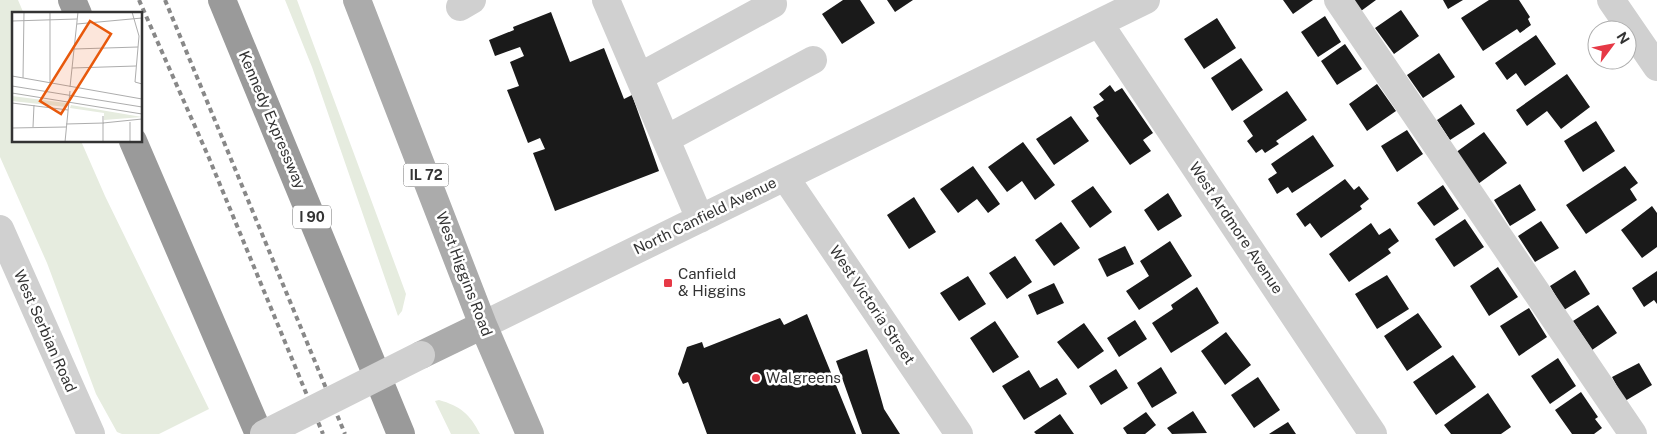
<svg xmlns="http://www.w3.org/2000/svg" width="1657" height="434" viewBox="0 0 1657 434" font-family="'Public Sans',sans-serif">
	<rect width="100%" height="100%" fill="#fff"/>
	<path fill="#e6ecdf" d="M0 0H18L24 14H14V141H81L105 196 209 409 159 434H122L117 432 96 394 47 263 0 157Z
		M285 0H297L406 294 402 311 398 316 312 67Z
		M439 400C460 406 470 414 480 434H451L435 401Z"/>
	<path fill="#1a1a1a" d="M843 0H860L875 23 842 44 822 14Z
		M887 0H913L895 12Z
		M1283 0H1313L1293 14Z
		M1353 0H1376L1361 11Z
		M1443 0H1463L1448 9Z
		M1489 0H1519L1530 17 1528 19 1531 25 1520 33 1517 29 1483 51 1461 18Z
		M1401 10 1419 36 1394 54 1375 28Z
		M551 12 570 62 604 48 624 99 632 95 659 171 555 211 533 153 545 149 540 138 528 143 507 90 519 86 510 62 524 56 520 47 495 56 489 40 514 30 513 27Z
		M1325 16 1341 42 1318 57 1301 32Z
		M1217 18 1236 48 1204 69 1184 39Z
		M1536 35 1556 64 1525 86 1516 73 1507 80 1495 63Z
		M1345 44 1362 69 1337 85 1321 61Z
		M1439 53 1455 77 1423 98 1407 75Z
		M1241 58 1263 90 1232 111 1211 78Z
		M1567 74 1590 107 1561 129 1547 111 1527 126 1516 110Z
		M1377 84 1396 111 1367 131 1349 104Z
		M1110 85 1115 92 1122 88 1153 133 1143 140 1151 151 1130 165 1096 118 1099 116 1093 107 1104 100 1099 94Z
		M1287 91 1307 120 1276 141 1279 144 1265 153 1262 149 1256 153 1247 141 1253 136 1243 121Z
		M1461 104 1475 124 1450 140 1437 120Z
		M1071 116 1089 141 1054 165 1036 139Z
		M1596 121 1615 151 1583 172 1564 141Z
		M1407 130 1423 154 1397 172 1381 146Z
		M1484 132 1507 163 1478 184 1455 153Z
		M1313 135 1334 166 1292 193 1288 187 1277 194 1268 179 1277 173 1271 164Z
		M1023 142 1055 185 1035 200 1022 181 1007 192 988 167Z
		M973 166 1000 204 988 213 977 199 958 213 940 189Z
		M1625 166 1638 183 1630 189 1637 200 1586 234 1566 205Z
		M1345 179 1354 190 1359 186 1369 199 1360 206 1362 209 1321 238 1310 223 1305 227 1296 214Z
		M1520 184 1536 210 1510 226 1494 200Z
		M1443 185 1459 209 1434 226 1417 203Z
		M1093 186 1112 212 1090 228 1071 201Z
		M1168 193 1182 216 1158 231 1144 210Z
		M914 197 936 232 909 249 887 215Z
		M1652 206 1657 213V247L1642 258 1621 230Z
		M1465 219 1484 247 1454 267 1435 239Z
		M1541 221 1559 248 1535 262 1518 236Z
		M1061 222 1080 248 1054 266 1035 240Z
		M1371 223 1379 235 1390 228 1399 241 1388 249 1391 253 1349 282 1329 254Z
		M1170 241 1192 276 1139 310 1126 291 1149 276 1140 261Z
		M1125 246 1134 264 1107 277 1098 259Z
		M1015 256 1032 282 1007 299 989 273Z
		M1498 267 1518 297 1489 316 1470 286Z
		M1575 270 1590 294 1564 310 1550 286Z
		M1657 271V304L1654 300 1644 307 1632 288Z
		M1387 275 1409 309 1377 329 1355 294Z
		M968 276 986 304 959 321 940 293Z
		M1054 283 1064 303 1037 315 1028 295Z
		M1197 287 1219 323 1171 353 1152 323 1173 309 1171 305Z
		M1598 305 1617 333 1592 350 1573 321Z
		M1529 308 1547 337 1519 356 1500 326Z
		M1418 313 1442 347 1407 371 1384 336Z
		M807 314 856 434H707L688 382 683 384 678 374 687 347 702 342 704 348 780 318 784 325Z
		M1135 320 1147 339 1119 357 1107 338Z
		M995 321 1019 357 993 373 970 338Z
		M1084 323 1104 351 1078 369 1057 342Z
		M1226 332 1251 365 1225 385 1201 351Z
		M867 349 884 409 900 434H862L836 361Z
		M1453 355 1476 387 1436 415 1413 382Z
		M1558 358 1576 386 1550 404 1531 376Z
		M1639 363 1652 385 1625 401 1612 377Z
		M1161 367 1177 393 1152 408 1137 383Z
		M1116 369 1128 388 1101 405 1089 386Z
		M1029 370 1040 388 1057 378 1067 394 1024 420 1002 386Z
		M1258 377 1280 410 1254 428 1231 395Z
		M1581 392 1598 417 1595 419 1602 428 1594 434H1572L1555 410Z
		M1488 393 1511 427 1501 434H1451L1444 425Z
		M1193 411 1207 433 1172 434 1167 428Z
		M1146 412 1156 425 1145 434H1127L1123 428Z
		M1060 414 1074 434H1036L1034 432Z
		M1288 422 1296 434H1269Z"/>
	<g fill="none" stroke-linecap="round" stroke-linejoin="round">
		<path stroke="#d0d0d0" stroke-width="28" d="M606 0 700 219
			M1338 0 1633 434
			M1611 0 1657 67
			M460 7 472 0
			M1099 23 1373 434
			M639 77 773 4
			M666 139 813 60
			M785 177 959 434
			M0 229 91 434
			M483 325 1146 0"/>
		<path stroke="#ababab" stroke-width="28" d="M357 0 483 325 530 434
			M421 355 483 325"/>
		<path stroke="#9a9a9a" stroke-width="28" d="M72 0 78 14
			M222 0 401 434
			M133 141 259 434"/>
		<path stroke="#888" stroke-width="4" stroke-dasharray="5 4" stroke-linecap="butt" d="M139 0 209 158 323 434
			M165 0 345 434"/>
		<path stroke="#d0d0d0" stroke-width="28" d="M264 434 421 355"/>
	</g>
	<g fill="#e63946" stroke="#fff" stroke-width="2">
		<rect x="663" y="278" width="10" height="10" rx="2.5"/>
		<circle cx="756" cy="378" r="5"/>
	</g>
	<g text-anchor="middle" stroke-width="5" stroke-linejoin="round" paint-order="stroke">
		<g fill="#fff" stroke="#707070" stroke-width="1">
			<rect x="403.5" y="163.5" width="45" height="23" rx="4"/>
			<rect x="293" y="205.5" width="38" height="23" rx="4"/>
		</g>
		<g font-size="14" font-weight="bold" fill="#333">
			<text x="426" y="180">IL 72</text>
			<text x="312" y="222">I 90</text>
		</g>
		<g font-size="15" fill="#333" stroke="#fff">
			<text transform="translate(272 120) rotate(67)" y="5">Kennedy Expressway</text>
			<text transform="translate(705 216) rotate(-26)" y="5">North Canfield Avenue</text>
			<text transform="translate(1236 228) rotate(56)" y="5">West Ardmore Avenue</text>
			<text transform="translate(464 274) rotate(69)" y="5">West Higgins Road</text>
			<text transform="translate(872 305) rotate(56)" y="5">West Victoria Street</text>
			<text transform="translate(45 331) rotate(66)" y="5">West Serbian Road</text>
		</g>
		<g font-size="15" fill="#333" stroke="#fff" text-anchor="start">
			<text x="678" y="279">Canfield<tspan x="678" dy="17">&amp; Higgins</tspan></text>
			<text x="766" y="383">Walgreens</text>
		</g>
	</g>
	<g transform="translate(12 12)">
		<rect width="130" height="130" fill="#fff"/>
		<path d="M0 84 54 91V95L0 89ZM59 93 130 105 92 108V101L58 96Z" fill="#e6ecdf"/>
		<path fill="none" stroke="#adadad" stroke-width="1" d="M120 0 127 24 123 70 130 72M0 9 65 7M65 12 130 6M62 37 126 35M60 56 124 54M0 64 130 87M11 66 12 0M38 71V0M0 74 130 95M58 75 66 0M0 81 130 102M0 91 56 98M91 111 130 107M54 112 92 111M21 115 22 93M0 130V116L54 115M53 130 58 79M91 130V104M118 130V110"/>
		<path fill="#e8590c" fill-opacity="0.15" stroke="#e8590c" stroke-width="2.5" d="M78 9 99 22 49 102 28 89Z"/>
		<rect width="130" height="130" fill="none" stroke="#333" stroke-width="2.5"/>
	</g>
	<g transform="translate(1612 45) rotate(58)"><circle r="24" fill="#ffffff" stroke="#adadad"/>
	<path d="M0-4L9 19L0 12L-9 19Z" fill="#e63946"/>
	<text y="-8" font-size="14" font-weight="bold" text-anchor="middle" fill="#333333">N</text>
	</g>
</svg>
